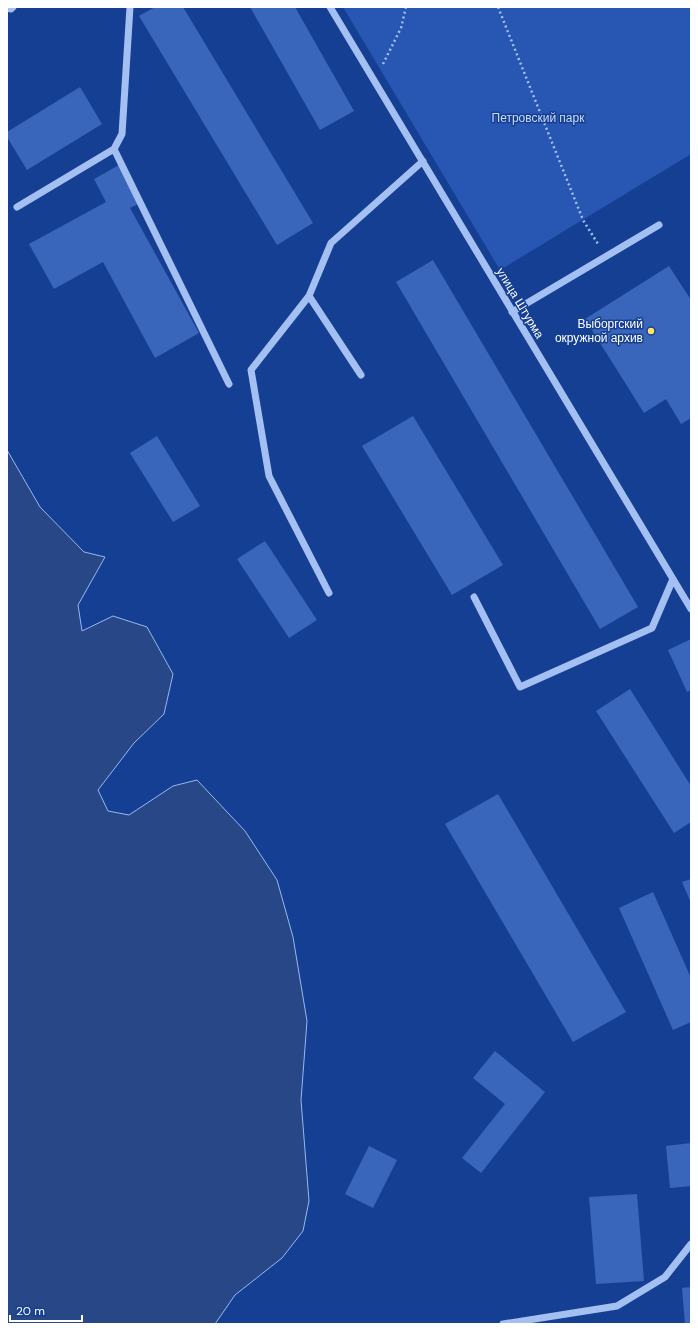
<svg xmlns="http://www.w3.org/2000/svg" width="698" height="1331" viewBox="0 0 698 1331" font-family="'DM Sans',sans-serif">
	<rect width="100%" height="100%" fill="#153f93"/>
	<path fill="#2757b2" d="M343 7H691V154L500 270Z"/>
	<path fill="#274786" stroke="#96b8f4" d="M7 450 40 507 84 552 105 557 78 605 82 631 113 616 147 627 173 674 164 714 134 743 98 790 108 811 129 815 173 786 197 780 245 831 277 880 293 937 307 1021 301 1100 309 1201 303 1231 282 1258 235 1295 215 1324H7Z"/>
	<path fill="#3966ba" d="M155 7H183L313 223 277 245 139 16Z
		M250 7H295L354 111 320 130Z
		M80 87 102 124 27 170 7 137V132Z
		M119 165 140 203 130 208 199 333 155 358 103 262 54 289 29 244 106 202 94 179Z
		M433 260 638 607 600 629 396 282Z
		M669 266 691 300V418L681 424 666 399 644 413 585 319Z
		M413 416 503 565 452 595 362 446Z
		M157 436 200 506 173 522 130 453Z
		M265 541 317 620 289 638 237 559Z
		M691 639V690L687 692 668 650Z
		M630 689 691 786V822L674 833 596 711Z
		M498 794 626 1012 573 1042 445 824Z
		M691 879V903L682 882Z
		M653 892 691 978V1022L673 1030 619 908Z
		M495 1051 545 1092 481 1173 462 1158 505 1104 473 1078Z
		M691 1143V1186L670 1188 666 1146Z
		M369 1146 397 1160 373 1208 345 1194Z
		M637 1194 644 1281 596 1284 589 1197Z
		M691 1287V1324H685L682 1288Z"/>
	<g fill="none" stroke-linecap="round" stroke-linejoin="round">
		<path stroke="#a4bff1" stroke-width="2.5" stroke-dasharray="2 3" stroke-linecap="butt" d="M498 7 583 220 598 244
			M383 64 401 28 406 7"/>
		<path stroke="#a4bff1" stroke-width="7" d="M330 7 691 609
			M7 8 11 9 13 7
			M114 149 229 384
			M17 207 114 149 122 134 130 7
			M309 296 251 370 269 476 329 593
			M512 312 659 225
			M361 375 309 296 331 243 423 161
			M474 597 520 687 652 628 673 579
			M503 1324 617 1306 665 1277 691 1244"/>
	</g>
	<circle fill="#ffe264" stroke="#153f93" stroke-width="1.5" cx="651" cy="331" r="4"/>
	<g text-anchor="middle" stroke-width="3" stroke-linejoin="round" paint-order="stroke">
		<g font-size="12" fill="#cbdcfc" stroke="#153f93">
			<text x="538" y="122">Петровский парк</text>
		</g>
		<g font-size="12" fill="#fff" stroke="#153f93">
			<text transform="translate(520 303) rotate(59)" y="4">улица Штурма</text>
		</g>
		<g font-size="12" fill="#fff" stroke="#153f93" text-anchor="end">
			<text x="643" y="328">Выборгский<tspan x="643" dy="14">окружной архив</tspan></text>
		</g>
	</g>
	<rect width="698" height="1331" fill="none" stroke="#ffffff" stroke-width="16"/>
	<path d="M10 1315v6h72v-6" fill="none" stroke="#ffffff" stroke-width="2"/>
	<text x="16" y="1315" font-size="12" fill="#ffffff" stroke="#153f93" stroke-width="3" paint-order="stroke">20 m</text>
</svg>
